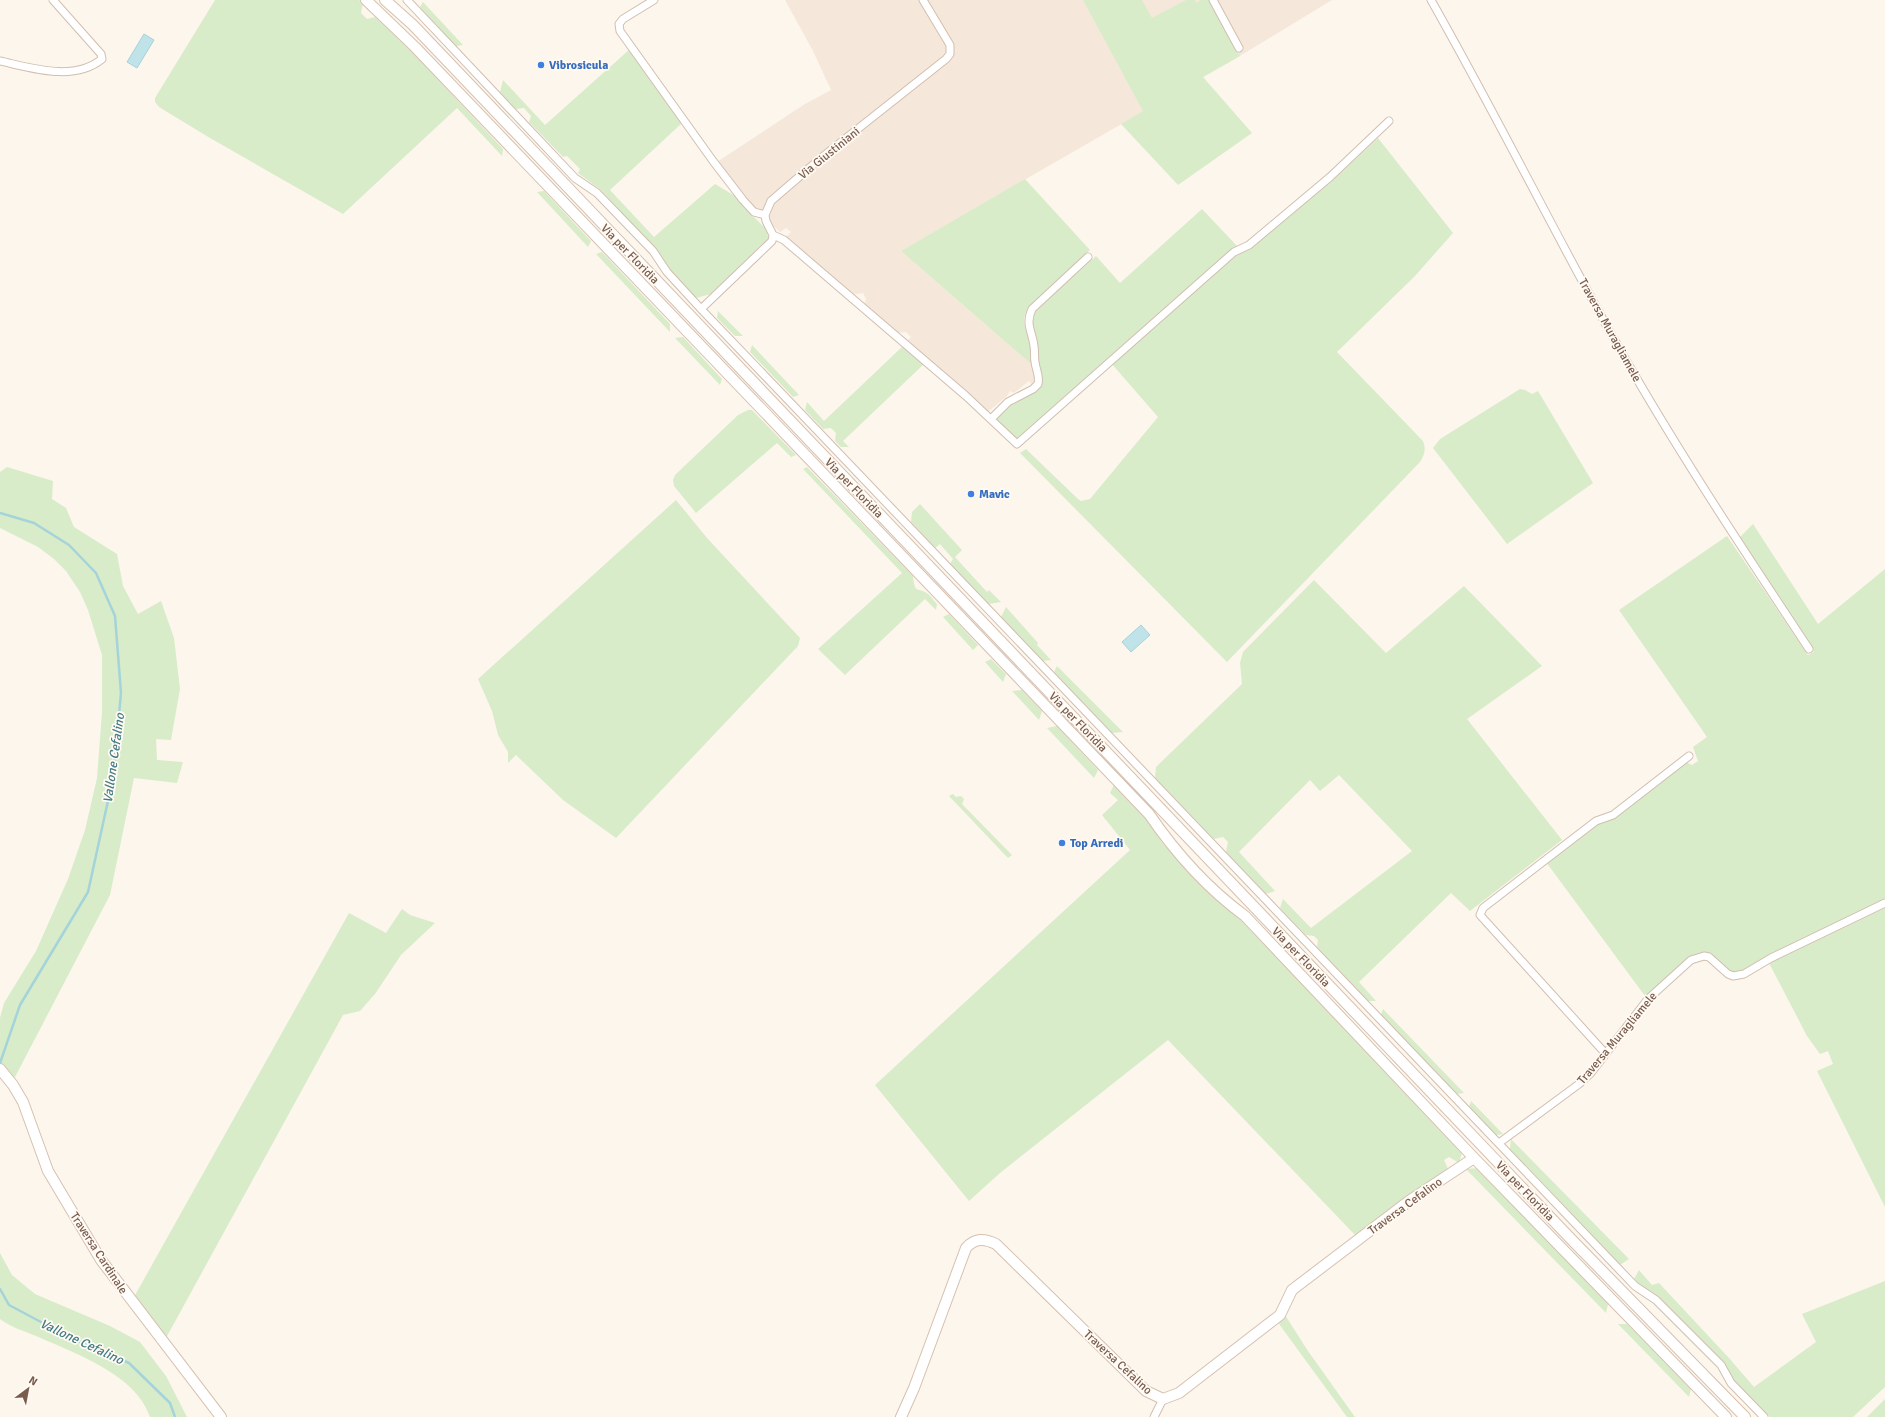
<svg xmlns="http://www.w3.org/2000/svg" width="1885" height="1417" viewBox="0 0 1885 1417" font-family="Signika,sans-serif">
	<rect width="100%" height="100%" fill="#fdf6ec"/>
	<path fill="#f5e8da" d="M785 0H1332L1245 53 901 251 1031 364 1036 380 1031 384 1029 381 1014 393 1010 391 1007 396 989 411 985 410 907 341 911 337 906 332 897 333 864 304 866 299 863 293 851 295 786 237 791 232 786 228 780 232 756 210 717 162 805 104 831 90 813 51Z"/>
	<path fill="#d8ecc9" d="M215 0H359L363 3 361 13 367 19 375 17 414 54 503 149 502 156 457 108 343 214 210 138 159 107 155 102V98Z
		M1083 0H1142L1152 18 1186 0H1195L1196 3 1201 0H1209L1240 56 1203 77 1252 133 1178 185 1121 124 1143 111Z
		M423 2 463 45 456 46 420 7Z
		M630 49 682 123 610 190 654 237 715 184 735 196 750 213 766 229 769 240 715 293 696 298 669 269 660 254 601 190 578 173 580 169 567 156 563 157 529 122 531 116 524 108 516 109 500 92 503 80 545 125Z
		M1378 138 1453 233 1415 276 1337 352 1423 441C1426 449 1425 454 1420 462L1227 662 1020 453 1026 449 1078 499 1081 501 1090 499 1158 417 1111 363 1236 253 1251 247 1331 182Z
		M1025 179 1090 250 1028 308C1019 323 1028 332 1031 348 1032 353 1031 358 1031 364L901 251Z
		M544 191 591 241 588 247 537 192Z
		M1202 209 1238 247 1018 442 995 419 1009 404 1034 391 1038 352 1037 342 1030 319 1036 309 1096 256 1120 283Z
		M602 252 670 324V332L596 254Z
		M718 311 743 336H735L717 318Z
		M683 337 722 379 720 385 675 338Z
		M752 345 799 395 793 397 750 352Z
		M903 346 924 364 843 441 849 447H841L835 441 836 433 831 428 823 429 805 410 807 402 824 421Z
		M1520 389 1525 390 1532 394 1538 391 1593 483 1507 544 1433 448 1440 439Z
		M748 410H752L796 455 791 457 777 443 696 513 674 486 673 480 675 475 738 415Z
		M7 467 53 481 52 499 66 508 74 527 117 554 123 586 138 614 161 601 174 638 180 689 171 740 156 739 157 760 183 762 177 783 134 778 110 895 14 1079 0 1062V1018L4 1003 36 951 68 879 85 830 97 778 102 712V655L88 610 80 592 66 571 54 559 38 547 0 528V472Z
		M807 467 913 576C915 596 918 586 928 594 931 596 934 601 937 604L936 610 925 599 845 675 818 649 902 573 803 469Z
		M676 500 707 538 800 638 798 646 616 838 563 800 516 755 508 763V752L498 735 492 711 478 679Z
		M920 504 962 550 955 557 987 592 989 590 1001 602 989 604 950 564 953 559 940 544 935 548 911 522 912 512Z
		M1753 524 1818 624 1885 569V901L1806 937 1743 971 1732 974C1721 965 1707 949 1693 955L1647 996H1645L1546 862 1597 823 1686 762 1692 765 1698 761 1693 747 1707 737 1619 610 1727 536 1808 655 1814 652 1739 538Z
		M1314 580 1386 653 1464 586 1542 666 1467 719 1562 840 1470 911 1451 893 1359 982 1376 1001H1368L1317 947 1318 940 1314 936 1306 935 1280 908 1283 899 1311 928 1412 851 1339 775 1320 791 1310 780 1239 852 1275 891 1266 894 1226 852 1228 842 1223 837 1214 839 1155 778 1156 767 1242 684 1240 663 1243 652Z
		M1006 607 1038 643 1037 645 1051 660 1043 661 1001 617Z
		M949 614 978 645 973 650 943 617Z
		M991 659 1006 674 1003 682 985 662Z
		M1057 666 1123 732 1112 733 1054 672Z
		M1022 690 1042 711 1039 720 1012 691Z
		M1057 726 1098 770 1094 778 1047 728Z
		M1114 785 1147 820 1163 844 1221 904 1242 920 1462 1153 1459 1163 1449 1157 1444 1160 1449 1171 1355 1235 1168 1040 1000 1173 969 1201 875 1085 1130 850 1102 815 1118 800 1110 793Z
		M953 794 956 797 961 796 964 799 962 804 1012 855 1008 858 949 796Z
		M1885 908V1207L1817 1071 1833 1064 1828 1051 1820 1054 1807 1036 1769 963Z
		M402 909 410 915 435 923 401 955 375 994 360 1011 343 1015 166 1338 134 1297 349 913 386 933Z
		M1383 1009 1464 1093 1457 1094 1381 1015Z
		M1471 1101 1503 1134 1496 1135 1469 1107Z
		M1511 1139 1629 1259 1620 1265 1510 1149Z
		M1478 1168 1608 1304 1606 1313 1466 1169Z
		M0 1253 12 1275 35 1294 110 1326 140 1342 166 1376 187 1417H150C136 1374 74 1353 36 1336 24 1331 10 1327 0 1319Z
		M1639 1270 1652 1285 1659 1283 1729 1358 1754 1387 1816 1342 1802 1314 1885 1281V1387L1853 1417H1770L1734 1381 1725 1366 1662 1300 1640 1285 1634 1279Z
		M1285 1315 1308 1351 1355 1417H1347L1279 1324Z
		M1618 1324H1627L1691 1389 1689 1397Z
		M1885 1399V1417H1867Z"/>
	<path fill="#bfe3e8" stroke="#a5d3da" d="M144 34 154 40 137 68 127 62Z
		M1141 625 1150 635 1131 652 1122 642Z"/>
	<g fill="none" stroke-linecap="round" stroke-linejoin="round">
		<path stroke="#a5d3da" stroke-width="2.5" d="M0 513 34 523 69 545 96 573 115 616 121 693 113 778 88 892 20 1005 0 1063
			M0 1289 9 1305 71 1338 129 1363 170 1403 175 1417"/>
		<g stroke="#d1beb0" stroke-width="9">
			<path id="street" d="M407 0 575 178 597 193 653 251 667 272 701 309 1635 1286 1656 1300 1721 1365 1731 1383 1764 1417
				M654 0 623 19 619 24 620 31 713 161 743 200 754 212 765 215
				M1213 0 1239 48
				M1431 0C1493 109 1549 222 1610 332 1671 441 1740 545 1809 649
				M0 61C32 68 74 82 102 59L101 54 53 0
				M773 235 784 240 966 396 1017 444 1234 252 1249 245 1330 177 1389 121
				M701 309 772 241 773 235 766 221 765 215 771 201 821 158 946 59 950 54V45L923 0
				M991 419 1008 402 1033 389 1038 384C1040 376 1036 370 1035 362 1034 357 1035 351 1034 346 1032 330 1025 325 1032 309L1088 257
				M1605 1053 1480 915 1483 908 1596 821 1613 815 1689 756
				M1499 1143 1579 1084 1590 1074 1648 999 1691 960 1704 956 1709 957 1728 974 1733 976 1744 974 1771 958 1885 903
				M1154 1417 1163 1399"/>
		</g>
		<g stroke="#d6c0b0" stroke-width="12">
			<path id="secondary" d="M366 0 415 47 1149 814C1175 852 1207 888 1245 916L1474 1158 1726 1417
				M385 0 413 25 1571 1239 1745 1417
				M0 1069 13 1085 23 1102 48 1171 101 1260 221 1417
				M901 1417 914 1388 966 1248C975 1238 984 1238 996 1244L1146 1391 1163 1399 1179 1393 1280 1315 1292 1290 1409 1201 1474 1158"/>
		</g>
		<use href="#street" stroke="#fff" stroke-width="7"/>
		<use href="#secondary" stroke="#fff" stroke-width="10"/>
	</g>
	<g fill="#3f7fe0" stroke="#fffaf3" stroke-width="1.5">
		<circle cx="541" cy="65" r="4"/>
		<circle cx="971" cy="494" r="4"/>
		<circle cx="1062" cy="843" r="4"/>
	</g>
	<g text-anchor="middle" stroke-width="3.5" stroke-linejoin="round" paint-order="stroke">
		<g font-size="12" font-weight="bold" fill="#366cbe" stroke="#fffaf3" text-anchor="start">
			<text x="549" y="69">Vibrosicula</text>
			<text x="979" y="498">Mavic</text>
			<text x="1070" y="847">Top Arredi</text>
		</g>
		<g font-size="12" fill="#7a5c4d" stroke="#fffaf3">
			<text transform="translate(829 153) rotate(-39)" y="4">Via Giustiniani</text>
			<text transform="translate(630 254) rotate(46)" y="4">Via per Floridia</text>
			<text transform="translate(1610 330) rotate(61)" y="4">Traversa Muragliamele</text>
			<text transform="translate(854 488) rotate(46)" y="4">Via per Floridia</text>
			<text transform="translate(1078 722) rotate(46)" y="4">Via per Floridia</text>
			<text transform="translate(1301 957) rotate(46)" y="4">Via per Floridia</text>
			<text transform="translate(1617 1038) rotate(-50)" y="4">Traversa Muragliamele</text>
			<text transform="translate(1525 1191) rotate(46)" y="4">Via per Floridia</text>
			<text transform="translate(1405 1206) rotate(-36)" y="4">Traversa Cefalino</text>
			<text transform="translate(99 1253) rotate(57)" y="4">Traversa Cardinale</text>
			<text transform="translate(1118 1362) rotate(43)" y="4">Traversa Cefalino</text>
		</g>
		<g font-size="13" font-style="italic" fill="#437c86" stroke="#fffaf3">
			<text transform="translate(113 758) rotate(-82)" y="5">Vallone Cefalino</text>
			<text transform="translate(82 1341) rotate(25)" y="5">Vallone Cefalino</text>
		</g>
	</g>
	<g transform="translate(28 1389) rotate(32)" stroke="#fffaf3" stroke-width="3" paint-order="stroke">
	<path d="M0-3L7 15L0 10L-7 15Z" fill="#7a5c4d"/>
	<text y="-6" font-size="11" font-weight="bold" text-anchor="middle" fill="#7a5c4d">N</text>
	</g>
</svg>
